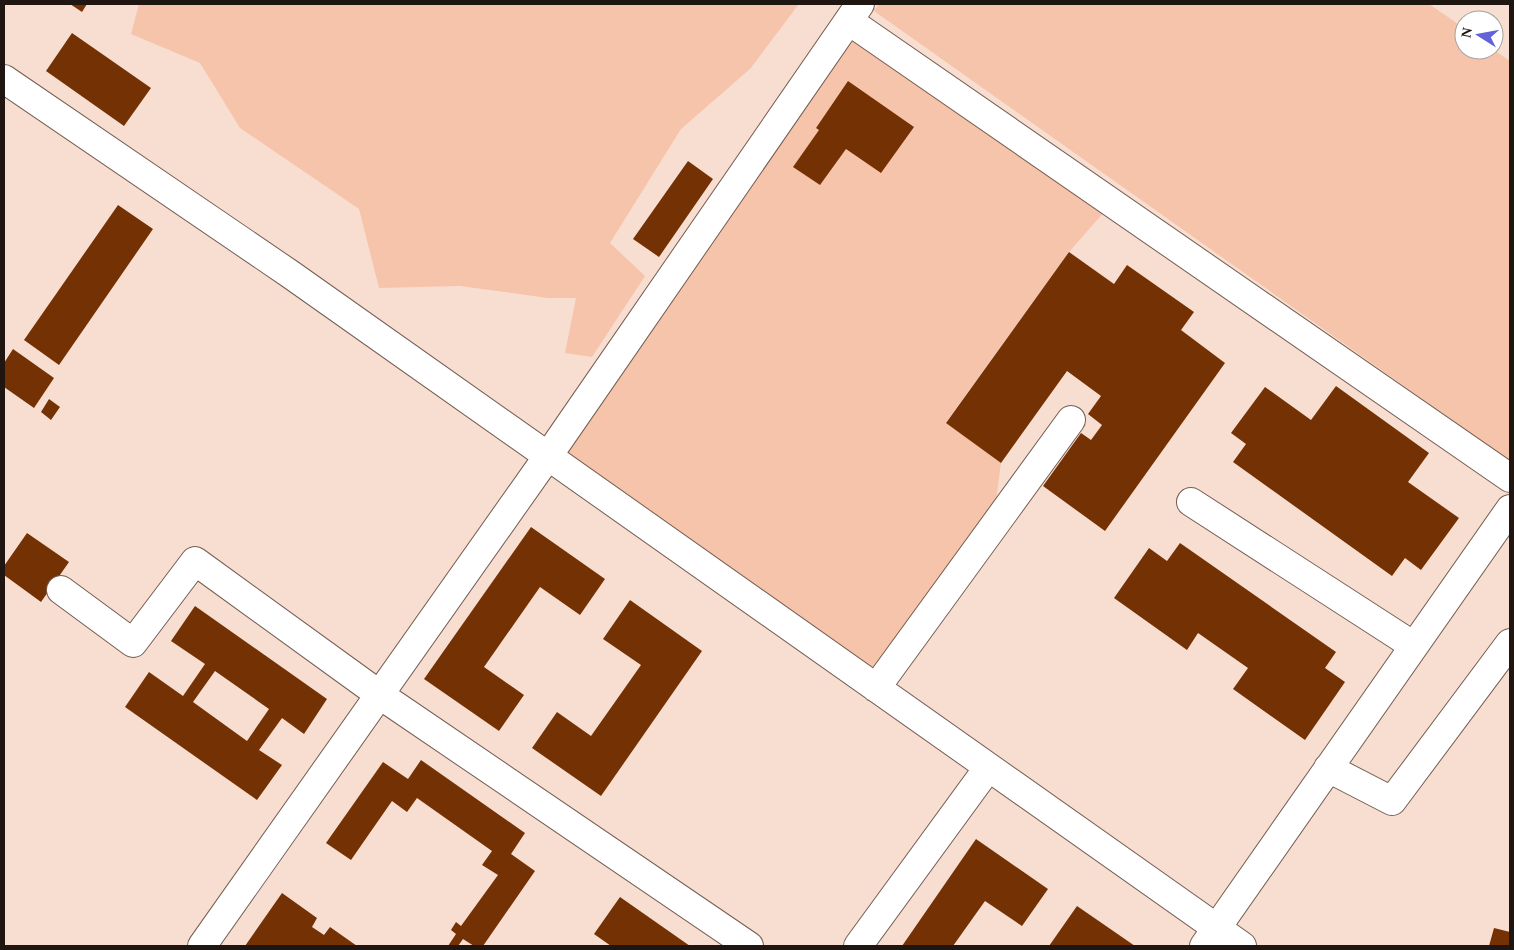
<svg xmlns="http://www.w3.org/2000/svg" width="1514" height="950" viewBox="0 0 1514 950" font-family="Georgia,serif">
	<rect width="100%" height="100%" fill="#f8ded1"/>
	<path fill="#f6c4aa" d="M139 4H799L750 69 681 129 610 243 645 276 592 357 565 353 576 298H548L460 286 379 288 359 209 240 128 200 63 131 34Z
		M879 4H1429L1464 28V50H1494L1510 61V461L874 11Z
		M849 21 1112 203 1069 252 946 422 1001 463 996 501 883 679 548 456Z"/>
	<path fill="#743204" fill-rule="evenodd" d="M70 4H87L82 12Z
		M72 33 151 88 124 126 46 71Z
		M848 81 914 127 881 173 846 149 820 185 793 167 819 130 816 128Z
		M688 161 713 179 659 257 633 239Z
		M118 205 153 229 59 365 24 340Z
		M1069 252 1114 284 1127 265 1194 312 1181 330 1225 363 1105 531 1043 486 1081 433 1091 440 1102 425 1088 414 1101 396 1067 371 1001 463 946 423Z
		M13 349 54 378 34 408 4 387V363Z
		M1336 386 1429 453 1408 482 1459 518 1421 570 1405 558 1392 576 1233 462 1246 444 1231 433 1265 387 1311 420Z
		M49 399 60 407 51 420 41 412Z
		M531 527 605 579 580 615 540 587 484 667 524 695 499 731 424 679Z
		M27 533 69 562 41 602 4 575V566Z
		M1180 543 1336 652 1325 668 1345 682 1305 740 1233 689 1248 668 1198 633 1187 650 1114 598 1149 548 1167 561Z
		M630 600 702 651 601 796 532 748 557 712 591 736 641 665 603 639Z
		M195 606 327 699 304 734 282 718 259 750 282 765 257 800 125 707 149 672 183 696 205 664 171 641ZM215 671 269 709 247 741 193 702Z
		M421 760 525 833 511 854 535 871 483 946H474L463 939 458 946H448L456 934 451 930 456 922 461 926 498 875 482 865 492 851 417 798 407 812 392 801 351 860 326 843 383 762 408 779Z
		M976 839 1048 889 1022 926 985 901 953 946H902Z
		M282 893 317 918 312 927 324 935 330 927 357 946H245Z
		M620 897 690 946H611L594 934Z
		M1077 906 1135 946H1049Z
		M1494 928 1510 932V946H1489Z"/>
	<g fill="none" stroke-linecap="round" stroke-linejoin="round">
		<g stroke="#745d52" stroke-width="30">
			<path id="minor" d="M849 21 1510 478
				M4 79 290 274 1242 946
				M1191 502 1414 646
				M61 590 133 643 195 561 380 695 749 946
				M876 688 1071 420
				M1328 768 1392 801 1510 643
				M202 946 548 456 860 4
				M858 946 988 768
				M1204 946 1510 509"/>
		</g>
		<use href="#minor" stroke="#fff" stroke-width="28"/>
	</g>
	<rect width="1514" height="950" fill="none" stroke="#1f1611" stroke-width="10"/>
	<g transform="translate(1479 35) rotate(281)"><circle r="24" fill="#ffffff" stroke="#a5a2a0"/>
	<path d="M0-4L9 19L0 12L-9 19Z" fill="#6262da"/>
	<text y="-8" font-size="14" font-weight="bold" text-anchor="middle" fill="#1f1611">N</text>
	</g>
</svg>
